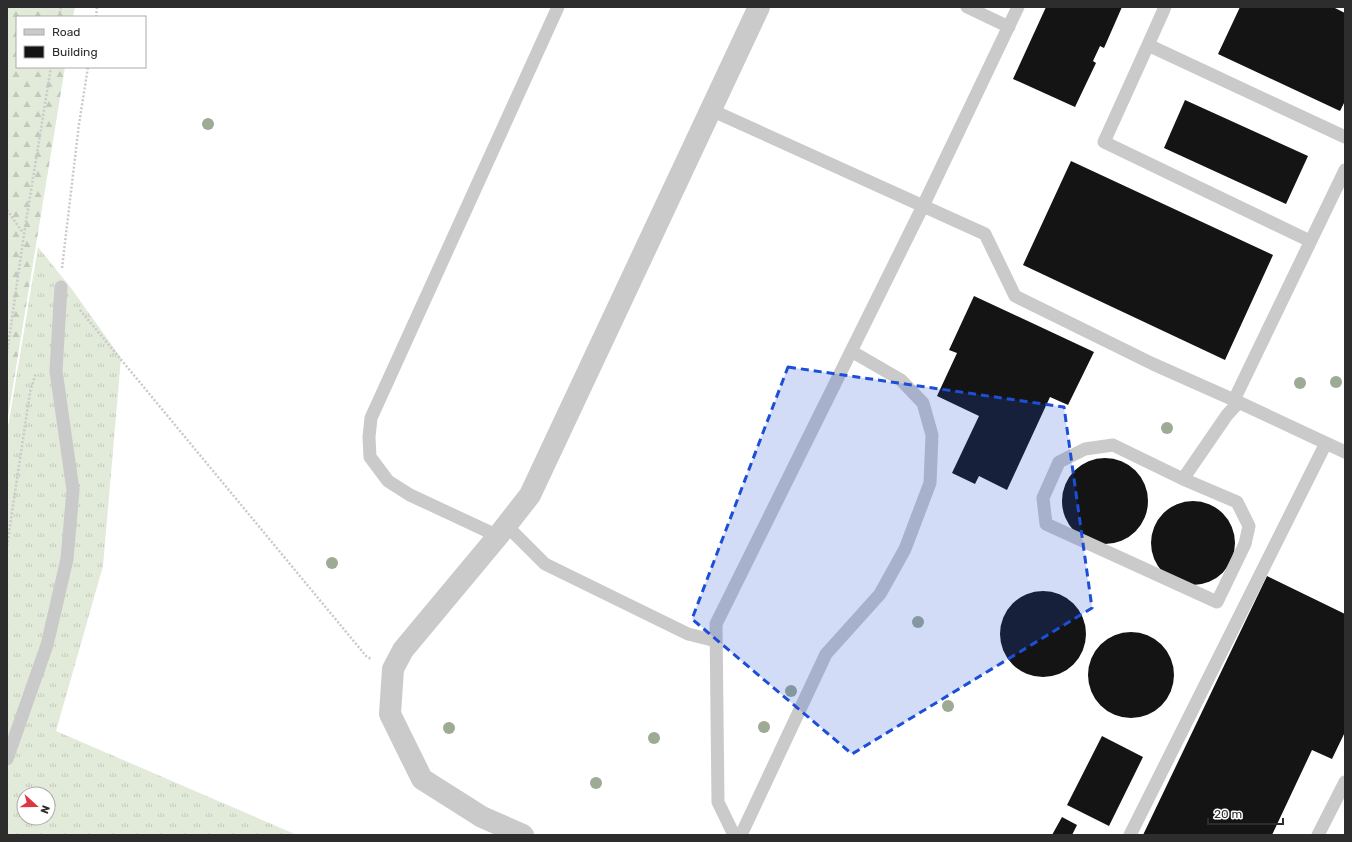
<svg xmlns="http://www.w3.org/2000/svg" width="1352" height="842" viewBox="0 0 1352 842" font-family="Rubik,sans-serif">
	<defs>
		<pattern id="grass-tufts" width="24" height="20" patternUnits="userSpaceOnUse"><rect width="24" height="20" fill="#e2eada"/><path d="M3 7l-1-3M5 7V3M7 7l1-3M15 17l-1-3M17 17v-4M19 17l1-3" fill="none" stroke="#c2c9bb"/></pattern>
		<pattern id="forest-firs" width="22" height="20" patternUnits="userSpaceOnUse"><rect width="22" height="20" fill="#e2eada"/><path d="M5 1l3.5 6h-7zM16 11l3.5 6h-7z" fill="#c2c9bb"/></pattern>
	</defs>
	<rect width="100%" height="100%" fill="#fff"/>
	<path fill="url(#grass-tufts)" fill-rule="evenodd" d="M38 247 71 288 121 358 103 566 56 731 297 835H7V433ZM24 794H48V818H24Z"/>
	<path fill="url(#forest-firs)" d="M7 7H75L73 17H17V67H65L7 423Z"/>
	<path fill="#141414" d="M1046 7H1122L1104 48 1100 46 1093 61 1096 63 1075 107 1013 79Z
		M1240 7H1333L1345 13V101L1340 111 1218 54Z
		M1185 100 1308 156 1286 204 1164 148Z
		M1071 161 1273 255 1225 360 1023 265Z
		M974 296 1094 352 1068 405 1050 397 1007 490 979 476 975 484 952 473 979 416 937 396 957 353 949 350Z
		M1062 501a43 43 0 1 1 86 0a43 43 0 1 1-86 0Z
		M1151 543a42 42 0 1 1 84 0a42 42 0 1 1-84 0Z
		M1267 576 1345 614V732L1332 759 1312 750 1272 835H1143Z
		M1000 634a43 43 0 1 1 86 0a43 43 0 1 1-86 0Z
		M1088 675a43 43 0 1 1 86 0a43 43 0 1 1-86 0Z
		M1102 736 1143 757 1109 826 1067 805Z
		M1062 817 1077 825 1072 835H1052Z"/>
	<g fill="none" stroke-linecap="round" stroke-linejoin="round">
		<path stroke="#cacaca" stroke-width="2.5" stroke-dasharray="2 2" stroke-linecap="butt" d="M59 17 61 7
			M96 17 97 7
			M7 210 23 233
			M62 268 79 124 88 67
			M80 310 366 656 371 659
			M7 353 24 234 51 67
			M7 546 30 392 36 373"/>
		<path stroke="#cacaca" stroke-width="13" d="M967 7 1009 27
			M1165 7 1148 45 1345 137
			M1148 45 1104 142 1310 241
			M711 110 985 234 1015 296 1153 364 1234 400 1345 452
			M1234 400 1345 170
			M1183 479 1237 502 1249 526 1245 544 1217 602 1046 524 1043 498 1059 462 1085 449 1113 445 1183 479 1227 415 1239 402
			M507 526 545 564 688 634 716 641
			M498 536 410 495 388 481 370 457 369 437 371 418 558 7
			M7 759 47 645 67 559 73 490 56 371 61 287
			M734 835 718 802 716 624 923 206 1018 7
			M741 835 826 654 880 594 905 549 930 483 932 435 923 403 901 380 851 351
			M1130 835 1326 443
			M1318 835 1345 782"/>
		<path stroke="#cacaca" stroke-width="22" d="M523 835 482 817 422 779 390 714 393 669 403 650 498 536 530 495 759 7"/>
	</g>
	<g fill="#9eab94">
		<circle cx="208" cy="124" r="6"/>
		<circle cx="1336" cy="382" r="6"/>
		<circle cx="1300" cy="383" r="6"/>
		<circle cx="1167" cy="428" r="6"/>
		<circle cx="332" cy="563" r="6"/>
		<circle cx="918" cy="622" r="6"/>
		<circle cx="791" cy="691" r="6"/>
		<circle cx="948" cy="706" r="6"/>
		<circle cx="764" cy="727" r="6"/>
		<circle cx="449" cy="728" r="6"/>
		<circle cx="654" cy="738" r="6"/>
		<circle cx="596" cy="783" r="6"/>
	</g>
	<path fill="#1d4ed8" fill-opacity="0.2" stroke="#1d4ed8" stroke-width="3" stroke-dasharray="8 5" stroke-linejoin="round" d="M788 367 1064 407 1092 608 852 754 692 619Z"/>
	<rect width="1352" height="842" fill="none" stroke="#2d2d2d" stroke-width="16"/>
	<rect x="16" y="16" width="130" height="52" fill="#ffffff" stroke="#ababab"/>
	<rect x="24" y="29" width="20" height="6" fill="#cacaca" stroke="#ababab"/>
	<text x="52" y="36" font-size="12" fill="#2d2d2d">Road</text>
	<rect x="24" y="46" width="20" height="12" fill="#141414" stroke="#ababab"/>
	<text x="52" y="56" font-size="12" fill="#2d2d2d">Building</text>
	<g transform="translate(36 806) rotate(111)"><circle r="19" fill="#ffffff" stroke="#ababab"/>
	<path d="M0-3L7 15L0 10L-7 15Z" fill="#dc3641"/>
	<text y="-6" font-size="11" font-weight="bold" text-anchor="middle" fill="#2d2d2d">N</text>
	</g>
	<path d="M1208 818v6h75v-6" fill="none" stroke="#2d2d2d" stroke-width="2"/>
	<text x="1214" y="818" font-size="12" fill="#2d2d2d" stroke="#ffffff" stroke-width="3" paint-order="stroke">20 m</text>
</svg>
